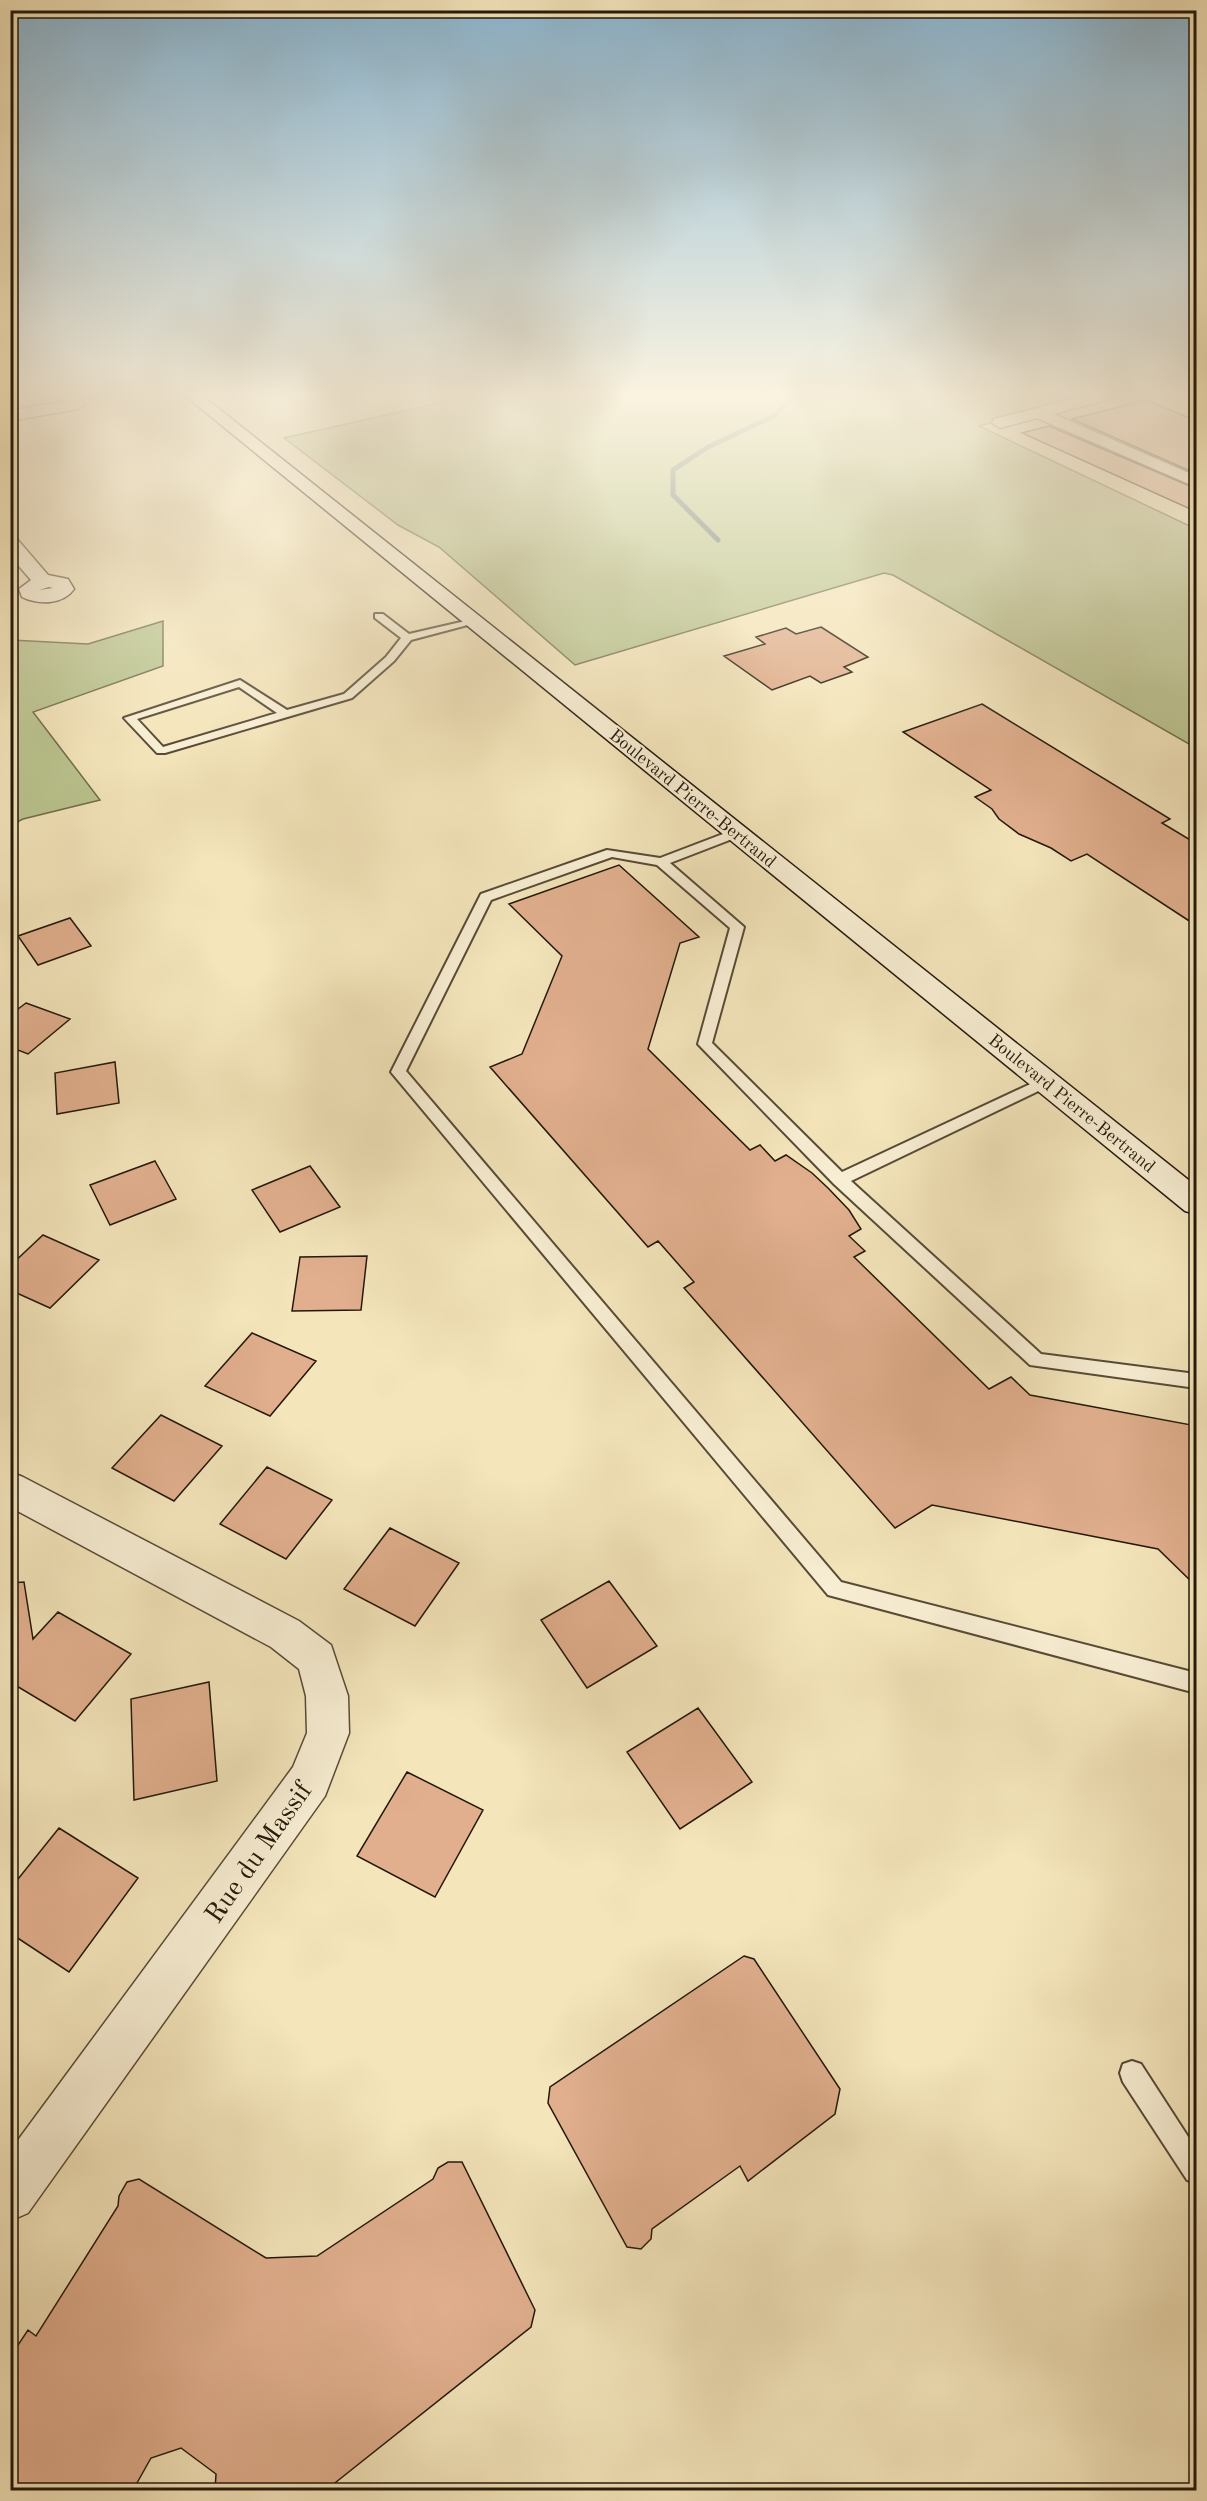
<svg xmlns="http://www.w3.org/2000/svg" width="1207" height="2501" viewBox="0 0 1207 2501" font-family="'Old Standard TT',serif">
	<rect width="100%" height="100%" fill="#f4e5bb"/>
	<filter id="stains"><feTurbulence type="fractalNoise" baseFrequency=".00333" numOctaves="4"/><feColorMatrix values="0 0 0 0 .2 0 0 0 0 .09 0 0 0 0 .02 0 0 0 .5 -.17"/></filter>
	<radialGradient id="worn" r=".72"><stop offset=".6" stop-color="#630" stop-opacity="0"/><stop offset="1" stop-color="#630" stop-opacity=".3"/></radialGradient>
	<path fill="#bbc590" stroke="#6f6e4d" stroke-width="1.5" d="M484 393H1115L979 426 1196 529V748L893 575 884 573 575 665 439 547 398 525 284 438Z
		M163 621V666L33 712 100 800 23 819 11 825V640L88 644Z"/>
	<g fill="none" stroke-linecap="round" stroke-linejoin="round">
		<path stroke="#6d7b73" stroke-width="5" d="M718 540 673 495V470L708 447 774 416 796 393"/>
	</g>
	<path fill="#e1af8e" stroke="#23180a" stroke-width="1.5" d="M1146 400 1197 421V474L1072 419Z
		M1049 426 1197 489V512L1022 433Z
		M821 627 868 657 844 667 852 672 821 683 810 676 772 690 724 656 765 644 756 637 786 628 796 634Z
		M982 704 1170 819 1162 823 1197 844V926L1087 854 1071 861 1051 848 1019 834 999 819 992 809 975 797 991 790 903 732Z
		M619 865 699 937 680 943 648 1049 750 1150 760 1145 775 1161 786 1155 812 1173 828 1188 849 1210 861 1229 849 1236 865 1251 854 1257 989 1389 1011 1377 1030 1395 1197 1426V1587L1158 1549 932 1505 895 1528 684 1288 694 1282 658 1241 648 1247 490 1067 522 1054 562 956 509 904Z
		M70 918 91 946 38 965 18 936Z
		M26 1003 70 1019 28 1054 10 1047V1015Z
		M115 1062 119 1103 57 1114 55 1073Z
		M155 1161 176 1199 110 1225 90 1185Z
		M310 1166 340 1207 280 1232 252 1190Z
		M43 1235 99 1260 50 1308 10 1290V1266Z
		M367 1256 361 1310 292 1311 300 1257Z
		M252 1333 316 1361 270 1416 205 1386Z
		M161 1415 222 1446 174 1501 112 1468Z
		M267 1467 332 1500 286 1559 220 1524Z
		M390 1528 459 1563 415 1626 344 1589Z
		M609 1581 657 1646 587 1688 541 1620Z
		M24 1582 33 1639 58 1612 131 1654 75 1721 10 1682V1583Z
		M209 1682 217 1781 134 1800 131 1699Z
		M698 1708 752 1782 680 1829 627 1752Z
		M407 1772 483 1810 435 1897 357 1856Z
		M59 1828 138 1878 69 1972 10 1933V1889Z
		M744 1956 754 1959 840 2089 835 2114 748 2181 740 2166 652 2229 651 2239 641 2249 627 2247 548 2103 550 2087Z
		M448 2162H462L535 2310 531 2327 326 2490H215L216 2474 181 2448 151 2458 133 2490H10V2357L28 2330 36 2336 118 2206 119 2196 127 2182 139 2179 266 2258 317 2256 433 2179 438 2168Z"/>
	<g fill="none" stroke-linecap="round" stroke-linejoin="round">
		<g stroke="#574b36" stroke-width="4">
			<path id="service" d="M375 614H383L409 634 474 619 479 622 411 640 394 661 352 698 165 753H157L124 718 240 680 287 710 344 694 386 657 401 638 375 618ZM239 687 277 713 163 747 137 719Z
				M736 829 742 833 740 836 670 863 744 927 712 1043 842 1172 1041 1079H1051L1053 1082 1051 1085 851 1181 1041 1354 1196 1374V1388L1030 1365 834 1184 698 1044 730 928 657 865 612 857 491 900 406 1071 841 1582 1196 1673V1693L828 1595 391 1072 481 894 607 850 660 858Z
				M1132 2061 1141 2064 1196 2149V2184L1187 2180 1123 2082 1120 2073 1123 2064Z"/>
		</g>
		<g stroke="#574b36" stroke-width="3">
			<path id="minor" d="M57 393H74L86 404 78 409 10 421V411L65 401Z
				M1098 393H1123L1121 396 1054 414 1196 476V487L1037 418 1000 428 992 423 994 419Z
				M10 537 17 539 48 575 68 579 74 589C63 605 38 605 22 597L19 589 31 580 10 556ZM49 587 53 588 39 590Z
				M10 1472 23 1477 299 1621 331 1645 348 1696 349 1733 325 1796 28 2213 10 2221V2151L293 1767 307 1733 306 1696 299 1669 271 1647 10 1507Z"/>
		</g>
		<g stroke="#23180a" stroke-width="3">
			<path id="secondary" d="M182 393H199L1196 1186V1214L1185 1211Z"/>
		</g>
		<use href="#service" fill="#f8eed3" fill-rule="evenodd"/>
		<use href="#minor" fill="#f8eed3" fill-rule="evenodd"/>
		<use href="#secondary" fill="#f8eed3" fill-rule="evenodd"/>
	</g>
	<linearGradient id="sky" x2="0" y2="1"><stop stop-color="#8bb8d5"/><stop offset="0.53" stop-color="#faf3e0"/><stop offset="1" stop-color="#faf3e0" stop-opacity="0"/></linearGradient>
	<rect width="1207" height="743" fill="url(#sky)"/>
	<g text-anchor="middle" stroke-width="4.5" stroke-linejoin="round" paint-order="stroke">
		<g font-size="18" fill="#23180a" stroke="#f8eed3">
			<text transform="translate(693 798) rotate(39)" y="6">Boulevard Pierre-Bertrand</text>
			<text transform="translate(1072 1103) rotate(39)" y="6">Boulevard Pierre-Bertrand</text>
		</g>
		<g font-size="27" fill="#23180a" stroke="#f8eed3">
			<text transform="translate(258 1852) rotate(-55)" y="9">Rue du Massif</text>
		</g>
	</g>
	<rect width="1207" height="2501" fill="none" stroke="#f4e5bb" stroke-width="36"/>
	<rect x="12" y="12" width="1183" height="2477" fill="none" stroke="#23180a" stroke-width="3"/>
	<rect x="18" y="18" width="1171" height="2465" fill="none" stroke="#23180a" stroke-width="1.5"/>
	<rect width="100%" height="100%" filter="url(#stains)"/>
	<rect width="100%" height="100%" fill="url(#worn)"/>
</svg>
